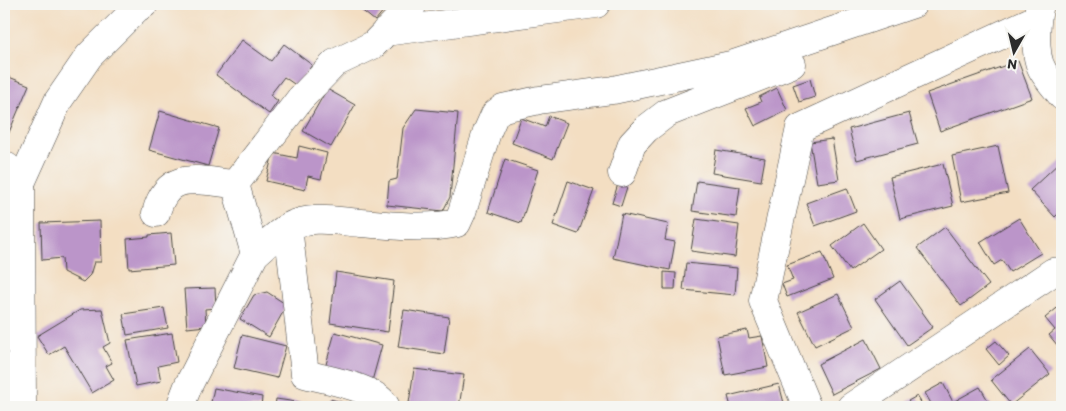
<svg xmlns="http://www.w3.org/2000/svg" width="1066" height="411" viewBox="0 0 1066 411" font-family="Itim,sans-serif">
	<rect width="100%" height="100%" fill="#f6f6f2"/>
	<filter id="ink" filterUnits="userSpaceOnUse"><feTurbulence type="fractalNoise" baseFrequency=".02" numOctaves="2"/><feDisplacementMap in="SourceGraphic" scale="10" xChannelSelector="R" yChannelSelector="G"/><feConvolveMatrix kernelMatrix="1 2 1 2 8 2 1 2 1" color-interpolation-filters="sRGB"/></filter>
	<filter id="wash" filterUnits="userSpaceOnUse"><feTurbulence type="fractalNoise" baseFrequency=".0096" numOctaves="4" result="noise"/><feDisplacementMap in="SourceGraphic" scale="20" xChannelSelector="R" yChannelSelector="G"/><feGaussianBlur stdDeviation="1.12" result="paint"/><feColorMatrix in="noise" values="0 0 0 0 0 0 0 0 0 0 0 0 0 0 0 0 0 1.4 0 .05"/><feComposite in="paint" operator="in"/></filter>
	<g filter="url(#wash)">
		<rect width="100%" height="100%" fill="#f3dec2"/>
		<g id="blocks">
			<path fill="#bb95c9" d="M354 4H389L375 21Z
				M242 40 271 61 284 44 312 65 297 86 284 77 270 95 278 101 269 114 216 75Z
				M1018 61 1032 98 940 131 927 93Z
				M4 75 29 85 7 137 4 135Z
				M810 79 815 97 799 102 793 85Z
				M777 88 787 110 755 126 746 108 761 102 759 97Z
				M327 89 355 105 331 147 303 131Z
				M416 109 458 113 450 197 443 211 387 205 389 181 397 179 403 128Z
				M160 111 219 128 208 166 149 150Z
				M909 113 918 144 857 160 849 129Z
				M549 116 567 123 553 159 512 143 521 118 545 127Z
				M832 139 839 180 817 183 810 142Z
				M299 146 327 153 321 179 308 176 305 190 266 181 273 153 297 158Z
				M998 146 1008 193 961 202 952 156Z
				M716 150 765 158 761 181 712 173Z
				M505 159 538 170 521 223 488 212Z
				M1062 160V210L1055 217 1030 190Z
				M943 164 953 206 900 219 890 177Z
				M568 181 594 190 578 234 553 225Z
				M697 181 740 187 736 217 692 211Z
				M618 184 627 187 621 206 612 203Z
				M847 188 856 211 815 226 806 203Z
				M622 214 668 224 665 240 675 242 670 270 613 258Z
				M1019 218 1041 253 1010 272 1002 260 994 265 980 242Z
				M696 219 739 225 735 257 691 251Z
				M100 221 101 262H94L90 275 83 282 63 272 62 258 42 260 41 223Z
				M863 223 881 249 850 271 832 246Z
				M945 227 989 285 961 306 917 248Z
				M171 233 174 265 129 269 127 239 149 237V235Z
				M822 252 833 279 787 297 782 284 793 280 787 265Z
				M686 263 737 268 735 295 683 290Z
				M336 272 394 281 388 332 330 323Z
				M664 272 676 273 675 289H664Z
				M900 281 933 327 907 345 875 299Z
				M215 288 216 308 205 309 206 326 187 328 184 289Z
				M267 292 287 305 269 337 240 319 254 295Z
				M838 294 854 327 815 346 798 312Z
				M1062 304V351L1049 335 1055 330 1045 318Z
				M164 308 168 328 127 335 123 314Z
				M102 309 110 343 103 347 112 363 106 366 114 380 92 393 64 346 49 355 37 336 80 310Z
				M404 310 449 317 444 354 398 347Z
				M747 330 749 338 762 336 768 367 725 375 717 336Z
				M335 332 382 345 372 381 325 368Z
				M172 333 177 362 158 366 161 381 136 386 127 340Z
				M242 335 286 346 277 378 234 368Z
				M866 339 881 369 832 394 818 364Z
				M996 341 1009 356 999 365 986 349Z
				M1030 349 1050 374 1011 405 991 380Z
				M414 369 464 375 459 407H421L422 405 409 403Z
				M943 383 953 402 980 387 992 407H933L925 393Z
				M779 384 785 407H731L728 396Z
				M214 388 262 397 261 407H210Z
				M917 396 924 407H912L908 401Z
				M276 399 325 406V407H275Z
				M330 399 359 407H329Z"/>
		</g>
	</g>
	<g filter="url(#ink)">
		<use href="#blocks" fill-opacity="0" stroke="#494642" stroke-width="1"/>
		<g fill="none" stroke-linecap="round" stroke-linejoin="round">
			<g stroke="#494642" stroke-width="29">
				<path id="street" d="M413 4 373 45 335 63 300 99 235 184 255 254C266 245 276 234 288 227 310 215 337 221 361 223 392 225 425 230 457 223L462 212 487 132 495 114 503 108 539 100 613 90 731 65 913 4
					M1040 4C1036 21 1033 55 1043 71 1048 80 1056 88 1062 96
					M385 32 596 4
					M4 165 7 167 21 183 22 407
					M622 173 632 144 646 129 667 113 792 64
					M156 213C168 168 199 181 235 184
					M288 227 305 374C326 380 377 387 386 407
					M180 407 188 386 255 254
					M807 407 763 301 800 128 1036 19
					M851 407 1053 272 1062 271"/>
			</g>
			<g stroke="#494642" stroke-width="29">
				<path id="secondary" d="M21 183 58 101 89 56 136 9 144 4"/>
			</g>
			<use href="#street" stroke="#fff" stroke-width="28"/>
			<use href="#secondary" stroke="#fff" stroke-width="28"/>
		</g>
	</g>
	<rect width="1066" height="411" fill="none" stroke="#f6f6f2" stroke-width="20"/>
	<g transform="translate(1014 52) rotate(188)" stroke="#f6f6f2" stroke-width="4" paint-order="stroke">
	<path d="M0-4L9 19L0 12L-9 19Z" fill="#2b2b2b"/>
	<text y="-8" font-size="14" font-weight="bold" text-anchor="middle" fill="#2b2b2b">N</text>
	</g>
</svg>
